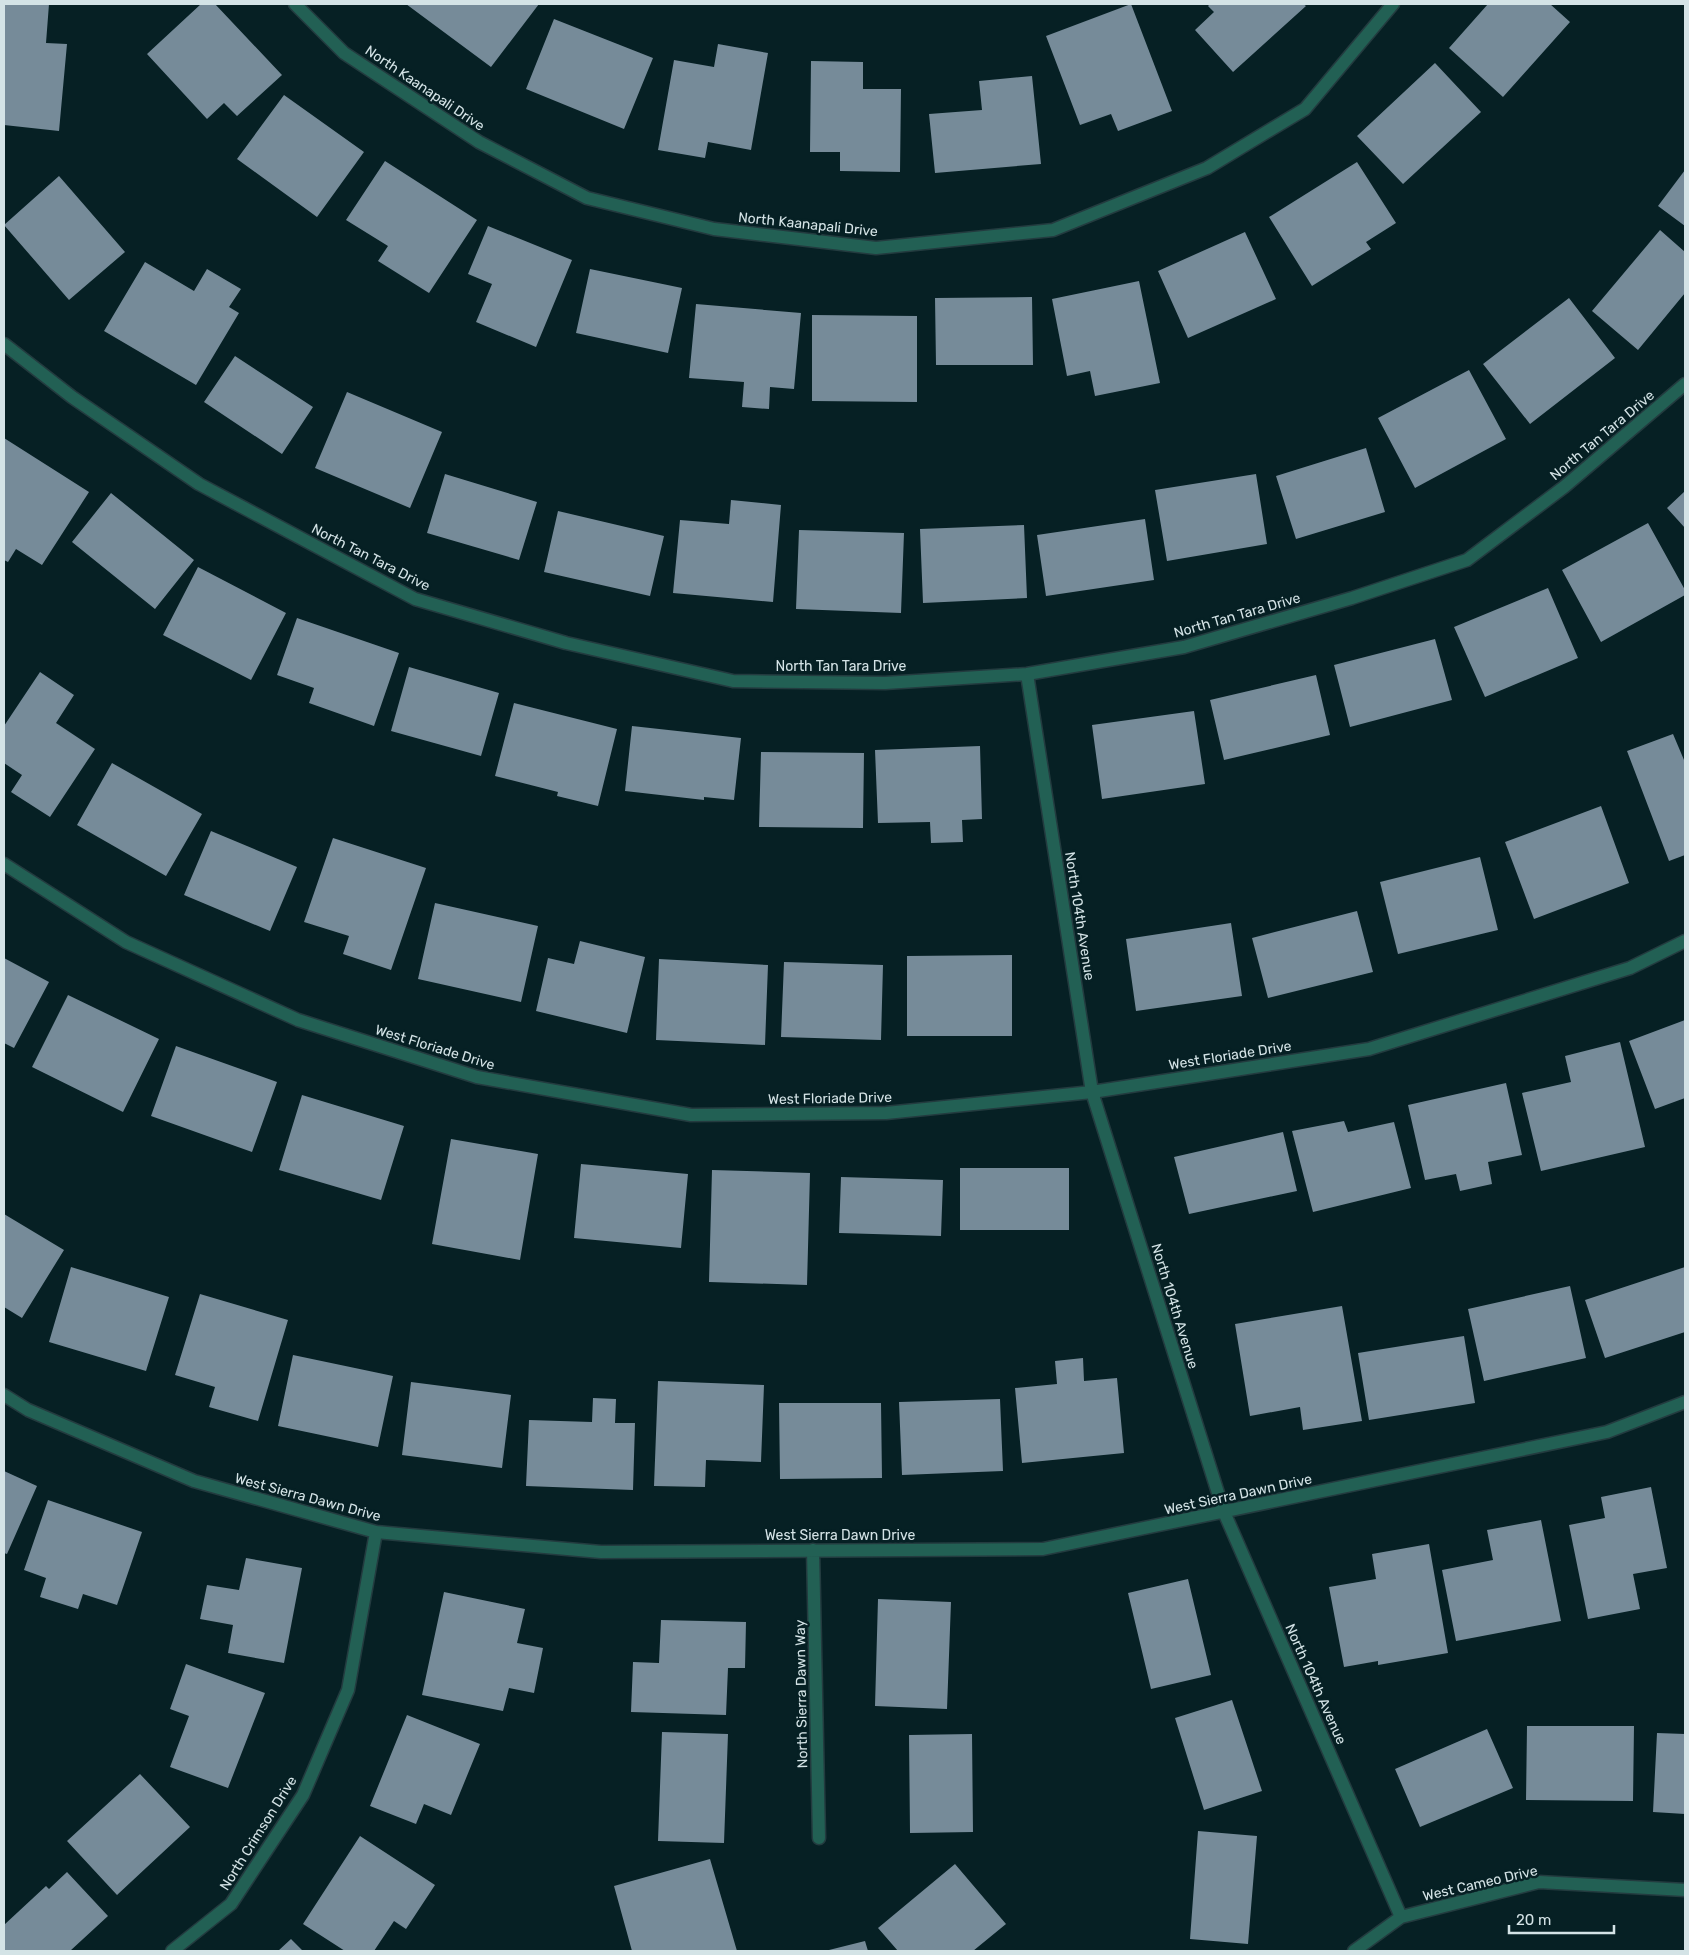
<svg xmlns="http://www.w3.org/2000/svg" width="1689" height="1955" viewBox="0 0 1689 1955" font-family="Rubik,sans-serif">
	<rect width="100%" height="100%" fill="#062024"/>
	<path fill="#768b99" d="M4 4H49L46 43 67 44 59 131 4 125Z
		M201 4H215L282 75 237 116 224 103 207 119 147 54Z
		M406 4H539L491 67Z
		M1131 4 1172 111 1118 131 1111 114 1080 125 1046 36Z
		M1210 4H1303L1306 6 1233 72 1195 30 1214 12 1208 6Z
		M1488 4H1550L1570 22 1503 97 1449 48Z
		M554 19 653 58 624 129 526 89Z
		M718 44 768 53 751 150 708 142 705 158 658 150 674 60 714 67Z
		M811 61 863 62V89H901L900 172 840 171V152H810Z
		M1435 63 1481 112 1403 184 1357 136Z
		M1032 76 1041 164 935 173 929 114 982 110 979 81Z
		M284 95 364 152 317 217 237 159Z
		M385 161 477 220 429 293 378 261 388 246 346 220Z
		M1357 162 1396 223 1366 242 1371 249 1312 286 1269 217Z
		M1685 170V226L1658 206Z
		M59 176 125 252 69 300 4 225Z
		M488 226 572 260 536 347 476 322 492 284 468 274Z
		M1660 230 1685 252V293L1638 350 1592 311Z
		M1245 232 1276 299 1188 338 1158 271Z
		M145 262 194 291 207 269 241 289 229 307 239 313 196 385 104 331Z
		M590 269 682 288 668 353 576 333Z
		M1139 281 1160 383 1095 396 1090 371 1067 376 1052 299Z
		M1032 297 1033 365H936L935 298Z
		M1569 298 1615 358 1530 424 1483 364Z
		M696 304 801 313 794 389 770 387 769 409 742 407 744 382 689 378Z
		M812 315 917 316V402L812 401Z
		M235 356 313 407 282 454 204 402Z
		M1469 370 1506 439 1415 488 1378 418Z
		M347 392 442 432 410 508 315 468Z
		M4 438 89 492 42 565 16 549 8 562 4 560Z
		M1366 448 1385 512 1296 539 1276 476Z
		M445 474 537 502 519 560 427 533Z
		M1256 474 1267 544 1167 561 1155 490Z
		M1685 491V528L1667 508Z
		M111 493 194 560 155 609 72 542Z
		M731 500 781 505 773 602 673 593 680 520 729 524Z
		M558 511 664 536 650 596 544 572Z
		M1145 519 1154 580 1046 596 1037 535Z
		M1648 523 1685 590V595L1601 642 1562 570Z
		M1024 525 1027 598 923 603 920 529Z
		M799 530 904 533 901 613 796 609Z
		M198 567 286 613 251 680 163 635Z
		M1548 588 1578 658 1485 697 1454 627Z
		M297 618 399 653 374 726 309 703 314 688 277 675Z
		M1435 639 1452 700 1350 727 1334 665Z
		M409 667 499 693 481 756 391 731Z
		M40 672 74 695 56 723 95 749 50 817 11 792 22 775 4 763V726Z
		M1316 675 1330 735 1224 760 1210 700Z
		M514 703 617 729 598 806 557 796 558 792 495 776Z
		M1194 711 1205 784 1102 799 1092 725Z
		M632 726 741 738 734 800 704 797V800L625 791Z
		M1673 734 1684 760H1685V855L1669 861 1627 751Z
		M980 746 982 819 962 820 963 842 931 843 930 822 878 823 875 750Z
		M761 752 864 753 863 828 759 827Z
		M112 763 202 814 166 876 77 825Z
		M1601 806 1629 883 1534 919 1505 842Z
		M211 831 297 867 270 931 184 895Z
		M333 838 426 868 391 970 343 954 349 936 304 922Z
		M1480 857 1498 930 1398 954 1380 882Z
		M435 903 538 926 521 1002 418 979Z
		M1357 911 1373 972 1268 998 1252 938Z
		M1231 923 1242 996 1136 1011 1126 939Z
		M580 941 645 957 627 1033 536 1011 548 958 574 964Z
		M1012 955V1036H907V956Z
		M4 958 49 982 14 1048 4 1043Z
		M659 959 768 965 765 1045 656 1040Z
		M784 962 883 965 881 1040 781 1037Z
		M68 995 159 1039 123 1112 32 1067Z
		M1685 1020V1098L1655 1109 1629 1041Z
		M1620 1042 1645 1147 1541 1171 1522 1093 1571 1082 1565 1056Z
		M176 1046 277 1082 252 1152 151 1116Z
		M1506 1083 1522 1155 1488 1162 1492 1184 1460 1191 1456 1174 1425 1180 1408 1105Z
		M302 1095 404 1126 381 1200 279 1170Z
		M1344 1121 1348 1132 1394 1122 1411 1188 1313 1212 1292 1131Z
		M1283 1132 1297 1191 1189 1214 1174 1157Z
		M451 1139 538 1154 520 1260 432 1244Z
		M581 1164 688 1174 681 1248 574 1238Z
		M960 1168H1069V1230H960Z
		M712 1170 810 1173 807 1285 709 1282Z
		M841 1177 943 1180 941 1236 839 1233Z
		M4 1214 64 1250 22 1318 4 1307Z
		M71 1267 169 1297 146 1371 49 1342Z
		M1685 1267V1332L1605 1358 1585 1300Z
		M1570 1286 1586 1358 1484 1381 1468 1309Z
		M200 1294 288 1320 258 1421 209 1407 215 1387 175 1375Z
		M1342 1306 1362 1421 1303 1430 1300 1407 1250 1416 1235 1324Z
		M1464 1336 1475 1403 1369 1420 1358 1353Z
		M293 1355 393 1376 378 1447 278 1426Z
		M1083 1358 1084 1381 1117 1378 1124 1453 1022 1463 1015 1388 1057 1384 1055 1361Z
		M658 1381 764 1385 761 1462 706 1460 705 1487 654 1486Z
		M411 1382 511 1395 502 1468 402 1455Z
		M593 1398 616 1399 615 1423H635L633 1490 526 1486 529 1420 592 1422Z
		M1000 1399 1003 1471 902 1475 899 1402Z
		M779 1403H881L882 1478 780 1479Z
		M4 1471 37 1486 7 1554 4 1553Z
		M1651 1487 1667 1568 1633 1574 1640 1609 1588 1619 1569 1525 1605 1518 1601 1497Z
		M48 1500 142 1532 117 1605 83 1594 78 1609 40 1597 46 1578 24 1570Z
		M1541 1520 1561 1621 1456 1641 1442 1570 1493 1560 1487 1530Z
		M1429 1544 1448 1653 1378 1665V1661L1344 1667 1329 1587 1376 1579 1372 1554Z
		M246 1558 302 1568 284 1663 228 1653 233 1625 200 1619 207 1585 239 1590Z
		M1188 1579 1211 1675 1151 1689 1128 1593Z
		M444 1592 525 1609 517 1643 543 1648 534 1693 509 1688 503 1711 422 1695Z
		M878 1599 951 1602 947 1709 875 1706Z
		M661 1620 746 1622 745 1668H728L726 1715 631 1712 633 1662 659 1663Z
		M186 1664 265 1693 228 1788 170 1767 189 1716 170 1709Z
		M1232 1700 1262 1791 1204 1810 1175 1718Z
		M407 1715 480 1744 451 1815 424 1804 416 1824 370 1806Z
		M1527 1726H1634L1633 1801 1526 1800Z
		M1487 1729 1513 1788 1420 1827 1395 1769Z
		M662 1732 728 1734 724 1843 658 1841Z
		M1657 1733 1685 1734V1814L1653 1812Z
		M972 1734 973 1832 910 1833 909 1735Z
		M140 1774 190 1827 117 1895 67 1841Z
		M1198 1831 1257 1836 1248 1944 1190 1939Z
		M360 1836 435 1885 406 1929 394 1921 374 1951H345L303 1924Z
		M710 1859 737 1951H632L614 1886Z
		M955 1864 1006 1924 973 1951H898L878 1928Z
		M67 1872 108 1916 70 1951H4V1925L46 1886 49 1889Z
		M291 1939 303 1951H278Z
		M865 1941 868 1951H825Z"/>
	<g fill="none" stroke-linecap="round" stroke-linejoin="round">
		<g stroke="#233b3f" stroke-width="15">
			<path id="street" d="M295 4 344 53 479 142 587 198 714 229 876 248 1053 230 1207 168 1305 109 1393 4
				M4 344 72 397 199 484 415 599 566 643 733 681 885 683 1027 674 1184 647 1352 598 1467 560 1564 487 1685 384
				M1027 674 1092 1092 1224 1512 1401 1917
				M4 864 126 942 298 1020 477 1077 691 1115 886 1113 1092 1092 1369 1049 1630 968 1685 941
				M4 1395 28 1410 194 1481 376 1532 601 1552 1043 1549 1607 1432 1685 1402
				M813 1550 819 1838
				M172 1951 231 1904 303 1795 348 1690 376 1532
				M1354 1951 1401 1917 1539 1882 1685 1890"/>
		</g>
		<use href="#street" stroke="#226054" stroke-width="12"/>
	</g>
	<g text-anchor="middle" stroke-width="5" stroke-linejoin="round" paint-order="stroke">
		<g font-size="14" fill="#d4e3e6" stroke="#062024">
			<text transform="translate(425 88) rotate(34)" y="5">North Kaanapali Drive</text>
			<text transform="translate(808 224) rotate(6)" y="5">North Kaanapali Drive</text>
			<text transform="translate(1602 435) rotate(-40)" y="5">North Tan Tara Drive</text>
			<text transform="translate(371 557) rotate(27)" y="5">North Tan Tara Drive</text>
			<text transform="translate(1237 615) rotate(-16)" y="5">North Tan Tara Drive</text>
			<text x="841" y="671">North Tan Tara Drive</text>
			<text transform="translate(1080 916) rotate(81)" y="5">North 104th Avenue</text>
			<text transform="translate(435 1047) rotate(17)" y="5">West Floriade Drive</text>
			<text transform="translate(1230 1055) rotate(-9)" y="5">West Floriade Drive</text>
			<text transform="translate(830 1098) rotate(-1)" y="5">West Floriade Drive</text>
			<text transform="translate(1175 1306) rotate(73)" y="5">North 104th Avenue</text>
			<text transform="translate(1238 1494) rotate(-12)" y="5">West Sierra Dawn Drive</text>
			<text transform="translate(308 1497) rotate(15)" y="5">West Sierra Dawn Drive</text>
			<text x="840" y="1540">West Sierra Dawn Drive</text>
			<text transform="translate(1316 1684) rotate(66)" y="5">North 104th Avenue</text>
			<text transform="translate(801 1694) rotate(-91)" y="5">North Sierra Dawn Way</text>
			<text transform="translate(258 1833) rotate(-58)" y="5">North Crimson Drive</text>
			<text transform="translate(1480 1883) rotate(-13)" y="5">West Cameo Drive</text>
		</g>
	</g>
	<rect width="1689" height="1955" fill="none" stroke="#d4e3e6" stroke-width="10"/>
	<path d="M1509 1925v8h105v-8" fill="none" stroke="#d4e3e6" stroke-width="2.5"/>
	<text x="1516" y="1925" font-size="15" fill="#d4e3e6" stroke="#062024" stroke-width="4" paint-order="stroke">20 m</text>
</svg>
